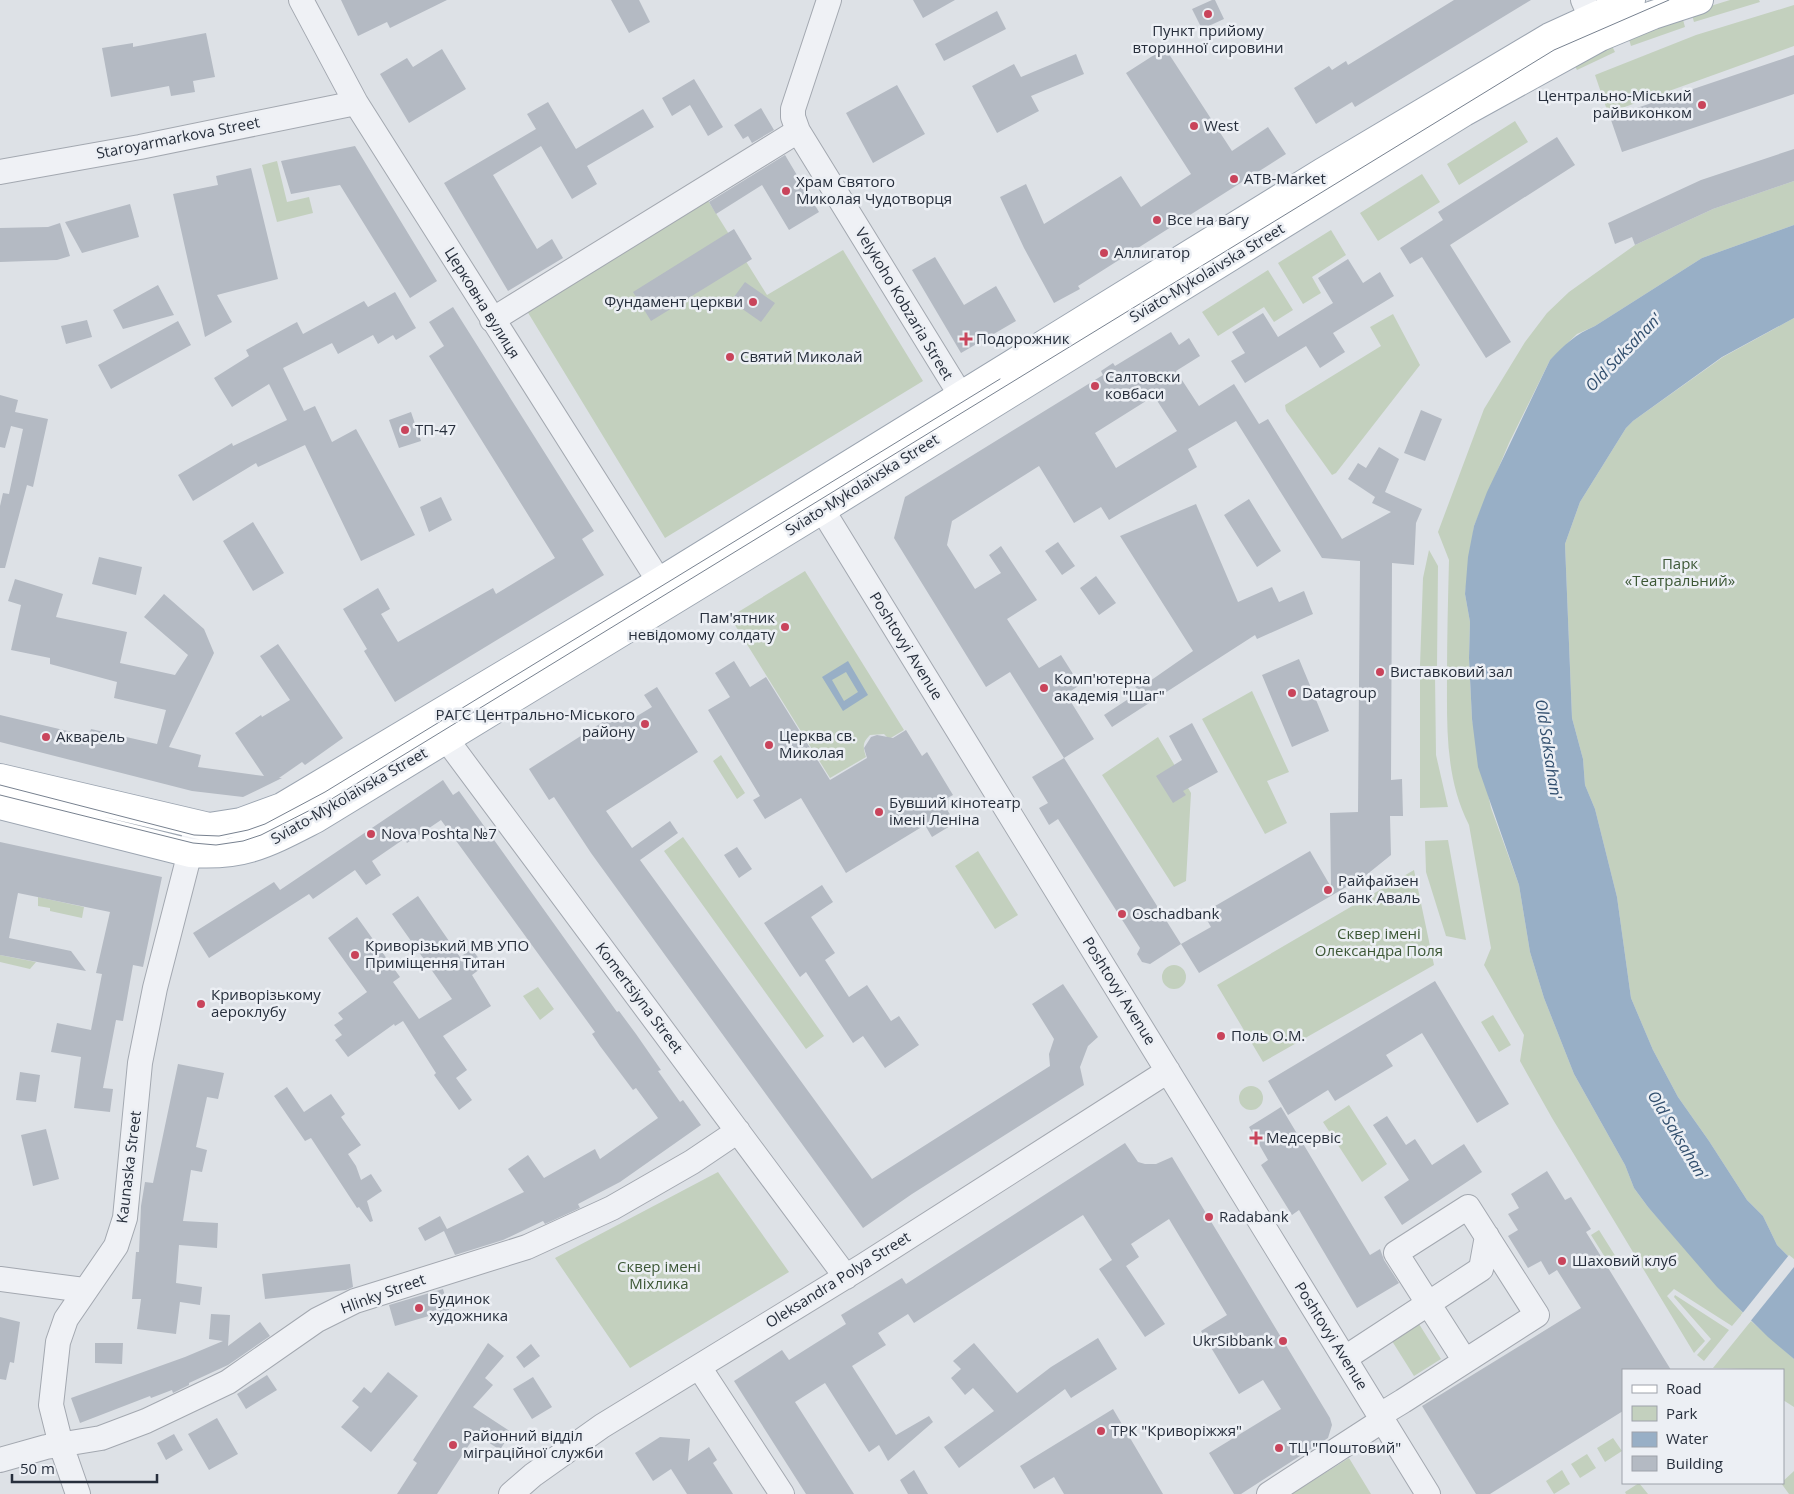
<svg xmlns="http://www.w3.org/2000/svg" width="1794" height="1494" viewBox="0 0 1794 1494" font-family="'Open Sans',sans-serif">
	<rect width="100%" height="100%" fill="#dde1e6"/>
	<path fill="#c3d0be" d="M1730 0H1759L1760 2 1694 22 1691 12Z
		M1794 5V46L1608 113 1595 75 1696 35Z
		M1682 16 1685 27 1631 46 1628 36Z
		M1610 42 1615 52 1577 70 1572 60Z
		M1515 121 1528 142 1459 185 1447 164Z
		M277 161 287 202 309 197 313 213 277 222 262 165Z
		M1422 174 1440 202 1378 241 1360 213Z
		M1794 181V225L1702 258 1595 326 1577 334 1550 360 1509 443 1474 526 1465 594 1470 622 1469 658 1472 719 1491 808 1519 885 1530 952 1544 998 1574 1074 1625 1165 1634 1188 1648 1207 1743 1313 1732 1326 1674 1289 1667 1296 1705 1341 1694 1353 1552 1118 1520 1061 1524 1035 1484 965 1491 948 1469 825C1445 778 1447 727 1447 675 1447 637 1448 599 1449 560L1438 532 1484 409 1525 342 1547 313 1569 292 1635 245 1713 209Z
		M707 199 767 295 843 250 923 381 665 538 527 311Z
		M1331 230 1346 255 1312 277 1321 293 1303 304 1278 263Z
		M1268 270 1293 310 1274 322 1264 307 1218 336 1202 312Z
		M1393 314 1420 365 1336 473 1332 475 1286 411 1285 405 1381 346 1370 327Z
		M1794 318V1262L1777 1245 1763 1216 1747 1200 1709 1141 1678 1097 1653 1050 1631 998 1617 897 1595 809 1585 785 1583 759 1572 718 1565 544 1580 502 1626 428 1633 421 1723 357Z
		M1429 550 1438 566 1437 666H1420L1423 578Z
		M805 571 904 730 889 739 884 734 870 735C862 743 863 747 866 757L830 778 730 617Z
		M1420 675H1435L1436 755 1448 807 1420 808Z
		M1252 691 1289 772 1267 781 1287 823 1265 834 1202 719Z
		M1158 737 1191 793 1186 881 1174 887 1102 775Z
		M721 755 745 793 737 799 713 761Z
		M683 837 824 1036 806 1049 664 851Z
		M1448 840 1466 940 1446 936 1426 872 1425 841Z
		M978 851 1018 915 995 929 955 866Z
		M1414 870 1434 965 1263 1062 1217 985Z
		M38 897 84 907 82 918 50 911V908L38 906Z
		M0 955 5 956 36 962 30 969 0 962Z
		M1162 977a12 12 0 1 1 24 0a12 12 0 1 1-24 0Z
		M538 987 554 1009 540 1020 523 996Z
		M1493 1015 1511 1045 1499 1052 1481 1022Z
		M1239 1098a12 12 0 1 1 24 0a12 12 0 1 1-24 0Z
		M1349 1105 1387 1164 1362 1182 1323 1122Z
		M718 1172 789 1272 630 1368 555 1258Z
		M1599 1230 1621 1265 1613 1270 1591 1235Z
		M1675 1295 1729 1330 1704 1361 1697 1355 1711 1339 1674 1297Z
		M1751 1321 1794 1359V1407L1783 1400V1370L1713 1368Z
		M1419 1324 1441 1359 1414 1376 1392 1341Z
		M1613 1438 1622 1451 1605 1462 1597 1448Z
		M1587 1454 1596 1468 1580 1478 1571 1464Z
		M1349 1458 1371 1494H1293V1493Z
		M1562 1470 1570 1484 1554 1494 1546 1481Z
		M1794 1471V1494H1789L1781 1483Z
		M1639 1483 1648 1494H1626L1625 1492Z"/>
	<path fill="#98afc6" fill-rule="evenodd" d="M1794 225V318L1722 357 1633 421 1626 428 1580 502 1565 544 1572 718 1583 759 1585 785 1595 809 1617 897 1631 998 1653 1050 1678 1097 1709 1141 1747 1200 1763 1216 1777 1245 1794 1262V1359L1768 1337 1717 1287 1648 1207 1634 1188 1625 1165 1574 1074 1544 998 1530 952 1519 885 1478 767 1472 719 1469 658 1470 622 1465 594 1468 557 1474 526 1487 492 1550 360C1564 345 1576 334 1595 326L1702 258Z
		M848 661 868 695 843 711 822 677ZM846 672 858 692 844 701 832 680Z"/>
	<path fill="#dde1e6" d="M1789 1255 1794 1259V1267L1749 1323 1741 1315Z"/>
	<path fill="#b4bac3" fill-rule="evenodd" d="M341 0H447L390 28 387 22 358 36Z
		M611 0H639L650 22 629 33Z
		M913 0H955L923 18Z
		M1212 0H1215L1224 19 1202 29 1192 9Z
		M1454 0H1531L1355 107 1352 102 1316 124 1294 88 1329 66 1332 70 1346 61 1348 65Z
		M997 11 1006 29 944 61 935 44Z
		M206 33 215 77 193 81 195 92 171 96 169 86 111 97 102 48 133 43V47Z
		M1165 48 1232 151 1268 127 1286 154 1078 286 1080 289 1054 303 1024 248 1000 197 1026 184 1044 224 1121 176 1141 207 1191 174 1126 73Z
		M442 49 466 89 409 123 380 74 407 58 413 67Z
		M1076 54 1084 74 1031 96 1039 111 997 133 972 86 1014 64 1021 77Z
		M1794 55V94L1622 152 1610 117Z
		M694 79 723 127 708 136 690 105 672 116 662 98Z
		M897 85 925 134 873 163 846 113Z
		M548 102 576 149 643 109 654 127 587 166 597 184 572 199 541 146 493 175 537 249 552 239 563 258 508 291 444 183 536 129 527 114Z
		M761 108 774 130 752 143 748 136 743 139 734 125Z
		M1557 137 1575 165 1450 245 1511 342 1486 358 1422 257 1410 264 1400 248 1443 220 1438 212Z
		M355 146 437 281 410 298 340 185 291 194 281 161Z
		M1794 149V181L1713 209 1635 245 1632 237 1615 244 1608 223 1701 180Z
		M785 155 819 212 789 230 762 185 716 214 709 202Z
		M251 168 278 279 217 295 232 322 205 337 173 194 218 185 216 176Z
		M130 204 139 237 82 253 65 222Z
		M60 223 70 256 57 260 0 262V228L48 227Z
		M734 229 752 259 651 321 633 292Z
		M935 257 964 305 996 286 1016 321 961 353 912 270Z
		M1348 259 1363 283 1380 272 1394 296 1333 333 1345 352 1320 368 1306 346 1245 383 1231 361 1245 353 1232 332 1263 313 1278 337 1333 303 1318 278Z
		M745 282 775 303 761 322 731 301Z
		M158 285 174 315 123 329 113 310Z
		M395 292 416 328 396 340 393 335 378 344 373 335 338 354 332 343 283 368 304 411 315 406 332 442 356 429 415 535 361 561 305 445 258 467 256 463 193 501 178 475 232 443 233 446 287 420 269 384 232 407 214 378 249 356 246 350 297 322 303 334 364 301 368 307Z
		M453 307 594 531 582 539 604 575 395 702 364 651 367 649 343 609 378 588 390 609 381 614 398 642 493 588 496 594 555 558 429 356 444 346 429 322Z
		M87 320 92 337 66 344 61 326Z
		M178 321 191 345 111 389 98 365Z
		M1171 332 1179 345 1189 338 1200 356 1176 371 1199 406 1234 384 1259 424 1268 419 1342 539 1391 512 1372 503 1375 497 1348 479 1358 463 1366 468 1379 447 1399 459 1385 492 1422 509 1416 523 1414 565 1392 563 1391 780 1402 779 1403 816H1390L1391 855 1365 876 1199 973 1181 944 1211 927 1203 913 1310 851 1331 887 1330 813 1358 812 1360 561 1322 558 1236 421 1188 449 1197 467 1109 520 1101 507 1074 523 1039 466 952 521 947 545 975 589 1001 573 989 555 1001 546 1037 600 1007 619 1039 668 1061 655 1080 685 1066 694 1094 739 1064 758 1010 672 986 687 894 538 905 497 1103 375 1101 371 1113 363 1115 366ZM1154 396 1177 431 1116 468 1095 433Z
		M0 395 18 400 15 412 48 419 33 487 27 485 5 568H0V506L3 493 9 494 23 429 11 426 5 448 0 447Z
		M1421 410 1442 419 1425 461 1404 453Z
		M411 412 421 441 399 448 389 420Z
		M441 497 452 520 429 532 420 507Z
		M1249 499 1281 551 1257 567 1224 515Z
		M1196 504 1238 602 1272 587 1279 602 1304 591 1313 614 1257 639 1255 635 1112 727 1104 715 1139 692 1132 682 1145 673 1150 681 1193 651 1120 536Z
		M253 522 284 573 253 591 223 541Z
		M1058 542 1075 566 1062 575 1045 551Z
		M99 557 142 567 136 595 92 584Z
		M1096 576 1116 603 1099 615 1080 588Z
		M15 579 63 594 56 617 127 632 120 663 175 675 188 655 144 617 164 594 204 629 214 653 169 747 201 755 198 767 264 776 235 733 261 715 262 717 290 700 260 656 278 644 343 738 305 765 302 762 279 778H282L243 797 192 791 0 742V715L89 736 91 729 157 744 166 710 114 698 117 682 50 664V658L11 650 21 605 8 601Z
		M1299 659 1329 731 1292 747 1262 675Z
		M734 661 750 687 766 677 830 780 867 758 864 748 871 737 877 735 893 738 906 730 922 756 927 752 953 795 942 801 955 823 932 837 925 825 846 873 801 798 765 819 753 800 760 796 708 710 730 697 715 673Z
		M657 687 698 752 606 811 632 848 670 821 678 833 640 860 872 1179 1050 1066 1049 1054 1054 1039 1032 1004 1063 984 1098 1037 1088 1046 1080 1067 1084 1085 912 1194 863 1228 591 853 554 797 549 800 529 769 620 711 627 722 652 707 644 695Z
		M1192 723 1218 772 1183 791 1186 795 1173 803 1156 776 1182 760 1169 736Z
		M1064 758 1181 944 1150 964 1142 962 1137 954 1140 948 1058 819 1049 825 1039 808 1048 803 1032 777Z
		M443 780 453 795 459 791 617 1012 619 1011 636 1034 661 1070 658 1071 680 1102 683 1100 701 1125 620 1182 578 1204 580 1208 545 1224 543 1221 503 1240 455 1255 444 1231 425 1241 418 1228 440 1216 447 1229 524 1192 508 1169 528 1155 544 1178 595 1149 600 1159 658 1118 636 1088 633 1090 600 1046 592 1034 595 1032 441 820 407 843 404 839 372 861 381 875 366 885 355 870 313 899 309 894 209 958 193 933 274 882 280 890Z
		M0 842 162 877 143 967 133 965 123 1021 116 1020 103 1088 113 1089 110 1112 74 1108 81 1057 51 1052 57 1023 91 1030 102 974 96 973 110 912 18 893 9 938 71 951 86 971 0 955Z
		M737 847 752 869 739 878 724 855Z
		M822 885 833 902 811 917 835 953 825 960 849 997 867 985 891 1021 899 1016 919 1045 885 1068 863 1036 853 1043 806 972 800 977 764 923Z
		M418 896 460 957 472 949 484 966 472 975 491 1006 443 1036 467 1070 456 1078 472 1100 459 1110 434 1075 436 1073 403 1021 395 1026 394 1024 348 1057 335 1040 342 1035 334 1025 343 1019 338 1013 367 992 328 938 357 917 400 977 393 982 419 1019 452 999 392 914Z
		M1435 981 1509 1104 1477 1123 1422 1033 1386 1055 1393 1066 1335 1101 1328 1090 1288 1115 1268 1081Z
		M178 1064 224 1073 218 1099 207 1097 196 1147 207 1150 202 1172 191 1170 183 1221 218 1223 217 1248 179 1245 176 1283 202 1287 200 1305 180 1302 176 1334 137 1329 141 1299H132L136 1252H139L141 1206 145 1182 153 1183Z
		M20 1072 40 1075 36 1102 16 1100Z
		M287 1087 304 1112 331 1094 345 1114 341 1117 361 1145 348 1154 356 1166 361 1180 371 1174 382 1191 367 1201 373 1221 370 1222 359 1207 357 1208 311 1138 305 1141 274 1096Z
		M1281 1107 1370 1255 1380 1249 1384 1260 1399 1283 1357 1308 1299 1210 1292 1215 1261 1165 1268 1160 1249 1127Z
		M1387 1116 1406 1145 1415 1139 1432 1165 1464 1144 1482 1172 1402 1225 1384 1197 1409 1180 1373 1125Z
		M46 1129 59 1179 33 1186 21 1135Z
		M1125 1143 1138 1162 1145 1164H1156L1172 1157 1330 1418 1332 1425 1328 1438 1241 1494H1234L1209 1453 1281 1409 1263 1380 1239 1394 1201 1331 1227 1315 1169 1219 1131 1244 1139 1257 1126 1266 1165 1324 1145 1337 1099 1269 1112 1260 1083 1215 914 1323 908 1314 878 1333 886 1345 852 1366 896 1435 929 1416 933 1422 888 1461 879 1445 869 1452 825 1383 795 1402 854 1494H806L734 1381 782 1350 789 1360 846 1324 841 1315 902 1278 906 1284Z
		M1547 1171 1565 1200 1571 1197 1591 1229 1586 1232 1671 1370H1623V1411L1490 1494H1476L1422 1406 1581 1308 1557 1270 1549 1275 1541 1261 1528 1268 1508 1236 1518 1230 1508 1214 1519 1208 1511 1194Z
		M350 1264 353 1287 346 1290 265 1299 262 1274Z
		M443 1289 449 1310 395 1326 389 1305Z
		M211 1314 230 1315 228 1346 260 1322 270 1336 228 1365 189 1383V1385L173 1393 172 1390 151 1398 150 1396 80 1423 71 1398 185 1357 223 1341 209 1339Z
		M0 1317 20 1322 14 1363 10 1362 6 1380 0 1379Z
		M1098 1338 1117 1369 1071 1398 1065 1389 959 1468 944 1447 994 1411 973 1388 965 1395 951 1378 961 1369 953 1361 974 1343 1017 1393 1051 1367Z
		M95 1343H123L122 1364 95 1363Z
		M488 1343 504 1356 485 1378 493 1385 473 1407 511 1432 500 1450 476 1434 437 1494H397L417 1463 413 1460Z
		M531 1344 540 1356 524 1368 516 1357Z
		M388 1372 418 1396 371 1452 341 1427 359 1407 352 1401 364 1387 371 1393Z
		M267 1375 277 1390 246 1409 237 1394Z
		M533 1377 552 1407 532 1419 513 1389Z
		M1113 1409 1163 1494H1064L1054 1477 1034 1489 1020 1466Z
		M217 1418 238 1454 209 1470 188 1434Z
		M174 1434 183 1450 166 1460 157 1443Z
		M660 1437 690 1439 688 1461 709 1447 717 1460 713 1463 733 1494H687L671 1469 653 1481 635 1453Z
		M914 1470 928 1494H908L900 1480Z"/>
	<g fill="none" stroke-linecap="round" stroke-linejoin="round">
		<g stroke="#a3a8b0" stroke-width="26">
			<path id="minor" d="M301 0 356 103 669 597
				M829 0 793 109V117L798 131 971 412
				M1583 0 1599 36
				M0 172 140 147 356 103
				M492 320 798 131
				M812 493 1428 1494
				M435 724 846 1277
				M0 1279 84 1290
				M1345 1358 1481 1269 1487 1236
				M699 1367 782 1494
				M1380 1415 1403 1401 1537 1315 1468 1207 1396 1253 1465 1361
				M0 1460 46 1447 101 1438 146 1421 228 1382 317 1320 355 1301 527 1247 612 1208 692 1162 738 1131
				M78 1494 61 1445 51 1405 58 1342 66 1319 116 1246 125 1218 140 1063 155 988 197 825
				M511 1494 533 1475 602 1426 863 1266 1168 1071
				M1269 1494 1383 1420"/>
		</g>
		<g stroke="#9ca5b1" stroke-width="30">
			<path id="major" d="M0 778 209 827 241 822 282 807 659 582 1323 172 1550 37 1631 0
				M0 805 190 853C244 857 268 843 315 819L823 509 1464 112 1600 37 1653 15 1699 0"/>
		</g>
		<use href="#minor" stroke="#eff1f5" stroke-width="24"/>
		<use href="#major" stroke="#fff" stroke-width="28"/>
		<path stroke="#77818f" stroke-width="1" d="M0 785 194 835 219 836 248 830 265 824 325 792 1000 379
			M0 795 193 843 216 845 243 841 261 835 330 800 1554 50 1669 0"/>
	</g>
	<g fill="#c9445b" stroke="#eceff4" stroke-width="2">
		<circle cx="1208" cy="14" r="5"/>
		<circle cx="1702" cy="105" r="5"/>
		<circle cx="1194" cy="126" r="5"/>
		<circle cx="1234" cy="179" r="5"/>
		<circle cx="786" cy="191" r="5"/>
		<circle cx="1157" cy="220" r="5"/>
		<circle cx="1104" cy="253" r="5"/>
		<circle cx="753" cy="302" r="5"/>
		<path d="M963.5 331.5h5v5h5v5h-5v5h-5v-5h-5v-5h5z"/>
		<circle cx="730" cy="357" r="5"/>
		<circle cx="1095" cy="386" r="5"/>
		<circle cx="405" cy="430" r="5"/>
		<circle cx="785" cy="627" r="5"/>
		<circle cx="1380" cy="672" r="5"/>
		<circle cx="1044" cy="688" r="5"/>
		<circle cx="1292" cy="693" r="5"/>
		<circle cx="645" cy="724" r="5"/>
		<circle cx="46" cy="737" r="5"/>
		<circle cx="769" cy="745" r="5"/>
		<circle cx="879" cy="812" r="5"/>
		<circle cx="371" cy="834" r="5"/>
		<circle cx="1328" cy="890" r="5"/>
		<circle cx="1122" cy="914" r="5"/>
		<circle cx="355" cy="955" r="5"/>
		<circle cx="201" cy="1004" r="5"/>
		<circle cx="1221" cy="1036" r="5"/>
		<path d="M1253.5 1130.5h5v5h5v5h-5v5h-5v-5h-5v-5h5z"/>
		<circle cx="1209" cy="1217" r="5"/>
		<circle cx="1562" cy="1261" r="5"/>
		<circle cx="419" cy="1308" r="5"/>
		<circle cx="1283" cy="1341" r="5"/>
		<circle cx="1101" cy="1431" r="5"/>
		<circle cx="453" cy="1445" r="5"/>
		<circle cx="1279" cy="1448" r="5"/>
	</g>
	<g text-anchor="middle" stroke-width="5" stroke-linejoin="round" paint-order="stroke">
		<g font-size="15" fill="#272f3c" stroke="#eceff4" text-anchor="start">
			<text x="1208" y="36" text-anchor="middle">Пункт прийому<tspan x="1208" dy="17">вторинної сировини</tspan></text>
			<text x="1692" y="101" text-anchor="end">Центрально-Міський<tspan x="1692" dy="17">райвиконком</tspan></text>
			<text x="1204" y="131">West</text>
			<text x="1244" y="184">ATB-Market</text>
			<text x="796" y="187">Храм Святого<tspan x="796" dy="17">Миколая Чудотворця</tspan></text>
			<text x="1167" y="225">Все на вагу</text>
			<text x="1114" y="258">Аллигатор</text>
			<text x="743" y="307" text-anchor="end">Фундамент церкви</text>
			<text x="976" y="344">Подорожник</text>
			<text x="740" y="362">Святий Миколай</text>
			<text x="1105" y="382">Салтовски<tspan x="1105" dy="17">ковбаси</tspan></text>
			<text x="415" y="435">ТП-47</text>
			<text x="775" y="623" text-anchor="end">Пам'ятник<tspan x="775" dy="17">невідомому солдату</tspan></text>
			<text x="1390" y="677">Виставковий зал</text>
			<text x="1054" y="684">Комп'ютерна<tspan x="1054" dy="17">академія "Шаг"</tspan></text>
			<text x="1302" y="698">Datagroup</text>
			<text x="635" y="720" text-anchor="end">РАГС Центрально-Міського<tspan x="635" dy="17">району</tspan></text>
			<text x="779" y="741">Церква св.<tspan x="779" dy="17">Миколая</tspan></text>
			<text x="56" y="742">Акварель</text>
			<text x="889" y="808">Бувший кінотеатр<tspan x="889" dy="17">імені Леніна</tspan></text>
			<text x="381" y="839">Nova Poshta №7</text>
			<text x="1338" y="886">Райфайзен<tspan x="1338" dy="17">банк Аваль</tspan></text>
			<text x="1132" y="919">Oschadbank</text>
			<text x="365" y="951">Криворізький МВ УПО<tspan x="365" dy="17">Приміщення Титан</tspan></text>
			<text x="211" y="1000">Криворізькому<tspan x="211" dy="17">аероклубу</tspan></text>
			<text x="1231" y="1041">Поль О.М.</text>
			<text x="1266" y="1143">Медсервіс</text>
			<text x="1219" y="1222">Radabank</text>
			<text x="1572" y="1266">Шаховий клуб</text>
			<text x="429" y="1304">Будинок<tspan x="429" dy="17">художника</tspan></text>
			<text x="1273" y="1346" text-anchor="end">UkrSibbank</text>
			<text x="1111" y="1436">ТРК "Криворіжжя"</text>
			<text x="463" y="1441">Районний вiддiл<tspan x="463" dy="17">мiграцiйної служби</tspan></text>
			<text x="1289" y="1453">ТЦ "Поштовий"</text>
		</g>
		<g font-size="15" fill="#272f3c" stroke="#eceff4">
			<text transform="translate(178 138) rotate(-11)" y="5">Staroyarmarkova Street</text>
			<text transform="translate(1207 273) rotate(-31)" y="5">Sviato-Mykolaivska Street</text>
			<text transform="translate(482 303) rotate(58)" y="5">Церковна вулиця</text>
			<text transform="translate(904 304) rotate(59)" y="5">Velykoho Kobzaria Street</text>
			<text transform="translate(862 485) rotate(-32)" y="5">Sviato-Mykolaivska Street</text>
			<text transform="translate(906 646) rotate(58)" y="5">Poshtovyi Avenue</text>
			<text transform="translate(349 796) rotate(-30)" y="5">Sviato-Mykolaivska Street</text>
			<text transform="translate(1119 991) rotate(58)" y="5">Poshtovyi Avenue</text>
			<text transform="translate(639 998) rotate(53)" y="5">Komertsiyna Street</text>
			<text transform="translate(129 1167) rotate(-83)" y="5">Kaunaska Street</text>
			<text transform="translate(838 1280) rotate(-32)" y="5">Oleksandra Polya Street</text>
			<text transform="translate(383 1294) rotate(-20)" y="5">Hlinky Street</text>
			<text transform="translate(1331 1336) rotate(58)" y="5">Poshtovyi Avenue</text>
		</g>
		<g font-size="15" fill="#3c5735" stroke="#eceff4">
			<text x="1680" y="569">Парк<tspan x="1680" dy="17">«Театральний»</tspan></text>
			<text x="1379" y="939">Сквер імені<tspan x="1379" dy="17">Олександра Поля</tspan></text>
			<text x="659" y="1272">Сквер імені<tspan x="659" dy="17">Міхлика</tspan></text>
		</g>
		<g font-size="16" font-style="italic" fill="#324f6e" stroke="#eceff4">
			<text transform="translate(1623 352) rotate(-46)" y="6">Old Saksahan'</text>
			<text transform="translate(1549 749) rotate(81)" y="6">Old Saksahan'</text>
			<text transform="translate(1678 1135) rotate(59)" y="6">Old Saksahan'</text>
		</g>
	</g>
	<rect x="1622" y="1369" width="162" height="115" fill="#eceff4" stroke="#9da2aa"/>
	<rect x="1632" y="1385" width="25" height="8" fill="#ffffff" stroke="#9da2aa"/>
	<text x="1666" y="1394" font-size="15" fill="#272f3c">Road</text>
	<rect x="1632" y="1406" width="25" height="15" fill="#c3d0be" stroke="#9da2aa"/>
	<text x="1666" y="1419" font-size="15" fill="#272f3c">Park</text>
	<rect x="1632" y="1432" width="25" height="15" fill="#98afc6" stroke="#9da2aa"/>
	<text x="1666" y="1444" font-size="15" fill="#272f3c">Water</text>
	<rect x="1632" y="1456" width="25" height="15" fill="#b4bac3" stroke="#9da2aa"/>
	<text x="1666" y="1469" font-size="15" fill="#272f3c">Building</text>
	<path d="M12 1474v8h145v-8" fill="none" stroke="#272f3c" stroke-width="2.5"/>
	<text x="20" y="1474" font-size="15" fill="#272f3c" stroke="#eceff4" stroke-width="4" paint-order="stroke">50 m</text>
</svg>
